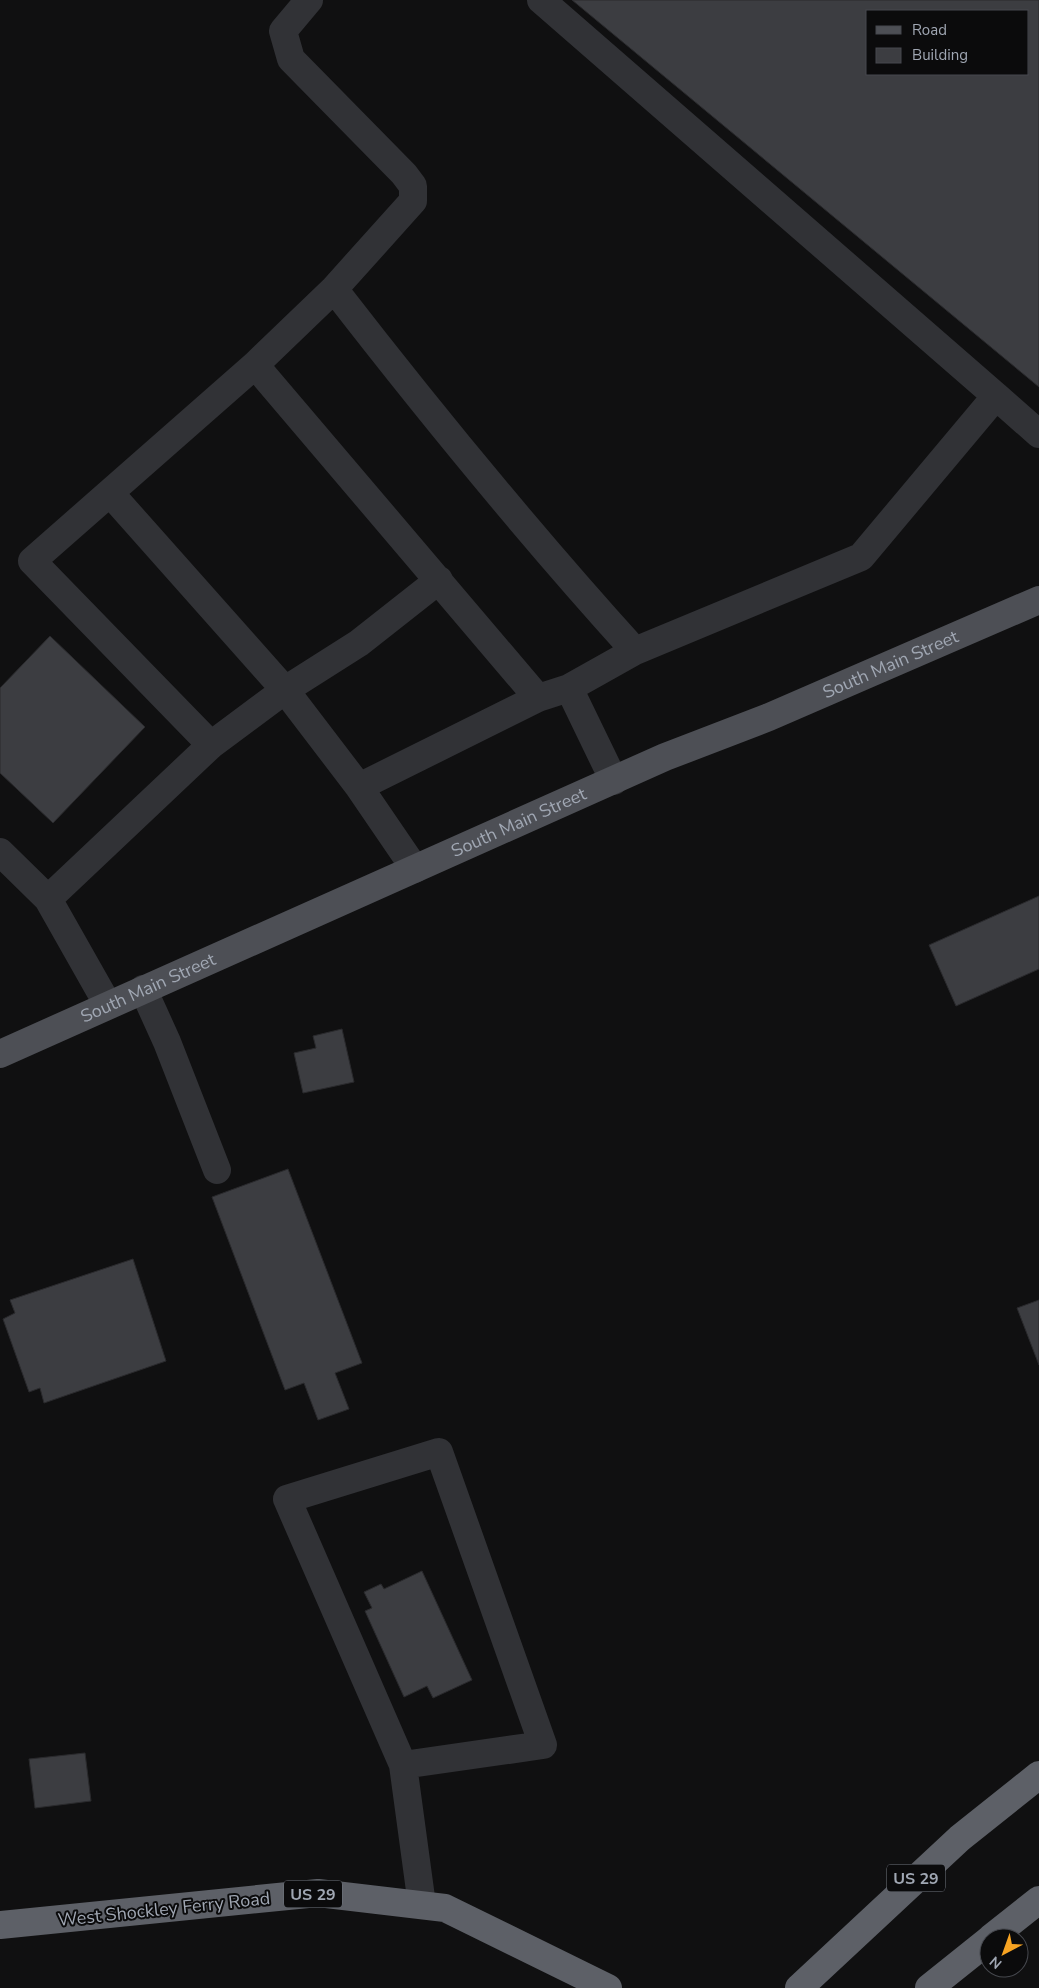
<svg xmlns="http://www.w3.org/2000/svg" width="1039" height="1988" viewBox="0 0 1039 1988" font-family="'Nunito Sans',sans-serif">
	<rect width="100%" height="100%" fill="#101011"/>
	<path fill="#3c3d41" stroke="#2a2a2d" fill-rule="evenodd" d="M572 0H1039V387ZM868 11H1028V74H868Z
		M50 636 145 727 53 823 0 773V688Z
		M1039 896V969L956 1006 929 945Z
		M342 1029 354 1082 303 1093 294 1053 316 1048 313 1036Z
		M288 1169 362 1363 335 1373 349 1409 318 1420 304 1383 285 1390 212 1197Z
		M133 1259 166 1361 44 1403 40 1388 29 1392 3 1319 15 1313 10 1300Z
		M1039 1300V1365L1017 1308Z
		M422 1571 472 1680 433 1698 427 1686 404 1697 365 1611 372 1608 364 1592 381 1584 384 1589Z
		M85 1753 91 1801 35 1808 29 1759Z"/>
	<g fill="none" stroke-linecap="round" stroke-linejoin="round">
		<path stroke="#313236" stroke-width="28" d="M541 0 996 396
			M334 289C430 413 530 535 635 651
			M255 365 538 698
			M110 493 285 690 359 643 439 580
			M569 688 614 781
			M211 745 32 561 255 365 334 289 413 201V186L404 174 291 59 283 31 309 0
			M359 787 415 869
			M0 852 48 899
			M143 989 167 1042 217 1170
			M108 1005 48 899 211 745 285 690 359 787 538 698 569 688 635 651 861 557 996 396 1039 434
			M403 1765 543 1745 439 1452 287 1499 403 1765 422 1905"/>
		<path stroke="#4d4f55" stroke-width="28" id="s1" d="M0 1054 665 757 769 717 1039 600"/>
		<path stroke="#5d6067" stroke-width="28" d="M0 1925 318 1893 445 1908 608 1988
			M991 1938 1039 1900
			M799 1988 960 1838 1039 1775
			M929 1988 989 1940"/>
	</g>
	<g text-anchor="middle" stroke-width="4" stroke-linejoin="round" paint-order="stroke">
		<g fill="#0b0b0c" stroke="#737881" stroke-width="1">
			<rect x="887" y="1864.5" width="58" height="27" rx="4"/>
			<rect x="284" y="1880.5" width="58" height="27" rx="4"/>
		</g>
		<g font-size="16" font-weight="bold" fill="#a0a7b3">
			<text x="916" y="1884">US 29</text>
			<text x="313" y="1900">US 29</text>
		</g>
		<g font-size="18" fill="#a0a7b3" stroke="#0b0b0c">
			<text dy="6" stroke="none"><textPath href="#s1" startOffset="972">South Main Street</textPath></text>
			<text dy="6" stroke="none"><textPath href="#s1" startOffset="568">South Main Street</textPath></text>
			<text dy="6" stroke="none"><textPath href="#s1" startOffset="162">South Main Street</textPath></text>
			<text transform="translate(164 1909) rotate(-6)" y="6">West Shockley Ferry Road</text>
		</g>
	</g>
	<rect x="866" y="10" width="162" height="65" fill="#0b0b0c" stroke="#47494f"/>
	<rect x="876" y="26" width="25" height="8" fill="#4d4f55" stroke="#47494f"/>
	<text x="912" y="35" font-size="15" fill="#a0a7b3">Road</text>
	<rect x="876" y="48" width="25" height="15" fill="#3c3d41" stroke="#47494f"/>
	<text x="912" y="60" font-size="15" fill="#a0a7b3">Building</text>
	<g transform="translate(1004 1953) rotate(221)"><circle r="24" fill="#0b0b0c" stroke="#47494f"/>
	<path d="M0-4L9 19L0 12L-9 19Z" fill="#f7a322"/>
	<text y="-8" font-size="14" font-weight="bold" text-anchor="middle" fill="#a0a7b3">N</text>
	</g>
</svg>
